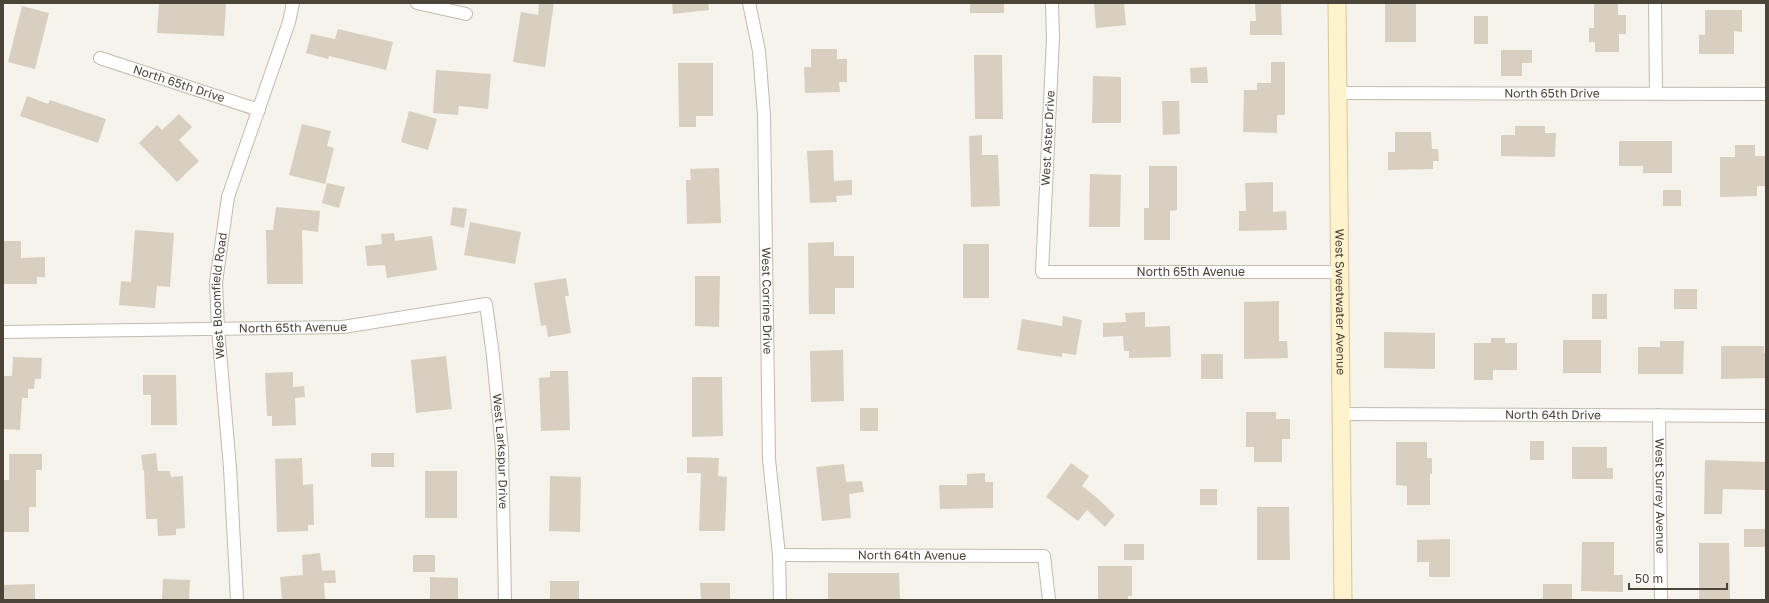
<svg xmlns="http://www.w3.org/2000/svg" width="1769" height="603" viewBox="0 0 1769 603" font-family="'Golos Text',sans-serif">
	<rect width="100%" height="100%" fill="#f6f3ec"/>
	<path fill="#d8cfc1" d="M159 3 226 4 224 36 157 33Z
		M539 3H554L545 67 513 62 521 12 538 15Z
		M672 3H708L709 10 673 14Z
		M970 3H1004V13H970Z
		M1094 3H1124L1126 25 1096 28Z
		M1255 3H1281L1282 35H1250V21H1256Z
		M1385 3H1416V42H1385Z
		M1594 3H1618V15H1626V34H1619V52H1595V42H1589V28H1594Z
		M22 6 49 13 35 69 8 62Z
		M1705 10H1742V32L1734 31V54H1699V35H1705Z
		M1474 16H1488V44H1474Z
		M338 29 393 42 386 70 329 56 328 59 306 53 311 34 335 39Z
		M811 49H837V59H847V82H839L840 92 805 93 804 67H811Z
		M1501 50H1532V63H1522V76H1501Z
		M974 55H1002L1003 119H975Z
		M1271 62H1285V115H1277V133L1243 132 1244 90H1257V83H1271Z
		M678 63H713V116H696V127H679Z
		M1207 67 1208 83H1191L1190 68Z
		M436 70 491 74 488 109 459 106 458 115 433 113Z
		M1093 76 1121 77V123H1092Z
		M27 96 48 104 50 100 106 119 98 143 20 116Z
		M1162 101H1179L1180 134 1163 135Z
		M409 111 437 119 428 150 401 142Z
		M179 114 192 127 179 140 199 161 177 182 139 143 157 125 162 130Z
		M302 124 331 131 327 146 334 148 325 184 289 175Z
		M1515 126H1545V133H1556L1555 157 1501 156V135H1515Z
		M1395 132H1431L1432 149H1438L1439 161H1433V169L1388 170V152H1395Z
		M982 135V155H998L1000 206 971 207 969 136Z
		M1619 141H1672V173H1643V166H1619Z
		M1735 145H1755V156H1766V186H1757V196L1720 197V157H1735Z
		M833 150 834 181 852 180V195L836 196 837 202 810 203 807 151Z
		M1149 166H1177V210L1170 211V240H1144V208H1149Z
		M719 168 721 223 687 224 686 180H691L690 169Z
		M1090 174 1121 175 1120 227H1089Z
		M1273 182V212L1286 211 1287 230 1239 231V211H1246L1245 183Z
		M327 183 345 187 339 208 322 203Z
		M1663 190H1681V206H1663Z
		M276 207 320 211 318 232 302 230 303 284H267L266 230H273Z
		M453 207 467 209 464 228 450 225Z
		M470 222 521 232 515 264 464 255Z
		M135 230 174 233 170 287 157 286 155 308 119 305 121 281 131 282Z
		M394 233 395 241 432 236 437 270 387 278 385 265 367 266 365 246 382 244 381 234Z
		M3 241H21V258L45 257V277H37V284H3Z
		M834 242V256H854V288H835V314H809L808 243Z
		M963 244H989V298H963Z
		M695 276H720L719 327 695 326Z
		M566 278 569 296H565L571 333 548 337 546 325 541 326 534 283Z
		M1674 289H1697V309H1674Z
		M1592 294H1607V319H1592Z
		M1279 301V341H1287L1288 358 1244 359V302Z
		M1145 312V327L1170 326 1171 357 1129 358V351H1124L1123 336 1103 337V323L1126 322 1125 313Z
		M1063 316 1082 320 1076 355 1062 353V357L1017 350 1022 319 1062 326Z
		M1384 332 1435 333V369L1384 368Z
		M1491 338H1505V343H1517V370H1493V380H1474V343H1491Z
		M1563 340H1601V373H1563Z
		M1660 341H1684L1683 374H1638V347H1660Z
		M1721 346H1764V353H1766V378L1721 379Z
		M843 350 844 401 811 402 810 351Z
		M1201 354H1223V379H1201Z
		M446 356 452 409 416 413 411 360Z
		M13 357 42 358 41 379H35L34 389H28V398H22L20 430 3 429V376H12Z
		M550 371H568L570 430 541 431 539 378 550 377Z
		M293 372V387L304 386 305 397 295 398 296 425 272 426V416H267L265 373Z
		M143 375H176L177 425H151V395H143Z
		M692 377H722L723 436 692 437Z
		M860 408H878V431H860Z
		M1246 412H1276V419H1290V439H1282V462H1254V447H1246Z
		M1530 441H1544V460H1530Z
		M1396 442H1427V458H1432V474H1430V505H1407V486L1396 485Z
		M1572 447H1607V468H1613V479H1572Z
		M156 453 158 471H170L171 477 183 476 185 528 176 529V535L158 536 157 519H146L144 470H143L141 455Z
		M371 453H394V467H371Z
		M9 454H42V470H36V507H29V532H3V480H9Z
		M687 457 719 458 718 476 727 477 725 531H699L701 473H687Z
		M302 458 303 485 313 484 314 525H308V531L277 532 275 459Z
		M1705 460 1766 462V490L1723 489 1722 514H1704Z
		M1071 463 1089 476 1082 486 1096 497 1115 515 1105 527 1087 510 1078 521 1046 497Z
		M844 464 846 482 862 481 864 492 849 494 851 518 822 521 816 467Z
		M425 471H457V518H425Z
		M985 473V482H993V508L940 509 939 485H967V474Z
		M550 476 581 477 580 532 549 531Z
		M1200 489H1217V505H1200Z
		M1257 507H1289L1290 560H1257Z
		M1744 529H1766V547H1744Z
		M1450 539V577H1429V562H1417V540Z
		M1582 542H1614V575H1623V592L1581 591Z
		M1699 543H1729L1730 599H1699Z
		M1124 544H1144V560H1124Z
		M320 553 322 571 335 570 336 583H324L325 600H282L280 577 303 575 302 555Z
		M413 555H435V572H413Z
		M1098 566H1132V596H1128V600H1098Z
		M828 573H899L900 600H828Z
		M430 577 458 578V600H430Z
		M163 579 190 580 189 600H162Z
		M550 581H579V600H550Z
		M700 583H730V600H701Z
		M35 584V600H4V585Z
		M1543 584H1572V600H1543Z"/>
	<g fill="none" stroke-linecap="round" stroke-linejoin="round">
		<g stroke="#c2bbae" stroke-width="14">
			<g id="street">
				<path d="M417 3 466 14"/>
				<path id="s1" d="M749 3 759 51 764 115 769 459 779 555 780 600"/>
				<path id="s2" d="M1052 3 1053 38 1042 272H1339"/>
				<path d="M1655 3 1656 93"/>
				<path id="s3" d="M100 58 259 110"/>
				<path id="s4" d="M1338 93 1766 94"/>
				<path id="s5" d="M3 332 343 327 486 304 493 356 502 449 505 600"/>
				<path id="s6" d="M1340 414 1766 416"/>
				<path id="s7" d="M1659 415 1661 600"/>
				<path id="s8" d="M779 555 1044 556 1049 600"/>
				<path id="s9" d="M237 600 230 468 218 329 216 282 228 197 289 22 293 3"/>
			</g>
		</g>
		<g stroke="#d6c79b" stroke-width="19">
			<g id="secondary">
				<path id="s10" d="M1337 3 1343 600"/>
			</g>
		</g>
		<use href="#street" stroke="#fff" stroke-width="12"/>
		<use href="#secondary" stroke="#fff3cd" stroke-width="17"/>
	</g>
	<g text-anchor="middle" stroke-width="3.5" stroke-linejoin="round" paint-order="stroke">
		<g font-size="12" fill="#4b4439" stroke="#fff">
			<text dy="4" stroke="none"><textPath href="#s3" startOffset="83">North 65th Drive</textPath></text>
			<text dy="4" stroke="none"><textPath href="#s4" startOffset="214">North 65th Drive</textPath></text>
			<text transform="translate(1048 138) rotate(-87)" y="4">West Aster Drive</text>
			<text dy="4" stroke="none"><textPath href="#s2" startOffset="418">North 65th Avenue</textPath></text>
			<text dy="4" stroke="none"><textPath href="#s9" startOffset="305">West Bloomfield Road</textPath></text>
			<text dy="4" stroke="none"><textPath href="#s1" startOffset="299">West Corrine Drive</textPath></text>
			<text dy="4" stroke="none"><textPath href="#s10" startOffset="299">West Sweetwater Avenue</textPath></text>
			<text dy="4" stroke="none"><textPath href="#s5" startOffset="290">North 65th Avenue</textPath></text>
			<text dy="4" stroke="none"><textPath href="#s6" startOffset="213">North 64th Drive</textPath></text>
			<text dy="4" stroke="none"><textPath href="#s5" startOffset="633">West Larkspur Drive</textPath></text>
			<text dy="4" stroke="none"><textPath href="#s7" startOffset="81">West Surrey Avenue</textPath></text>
			<text dy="4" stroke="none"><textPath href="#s8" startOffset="133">North 64th Avenue</textPath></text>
		</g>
	</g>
	<rect width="1769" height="603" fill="none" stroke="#4b4439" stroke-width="8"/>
	<path d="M1629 583v6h98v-6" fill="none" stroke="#4b4439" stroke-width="2"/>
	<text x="1635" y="583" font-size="12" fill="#4b4439" stroke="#ffffff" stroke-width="3" paint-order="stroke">50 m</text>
</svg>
